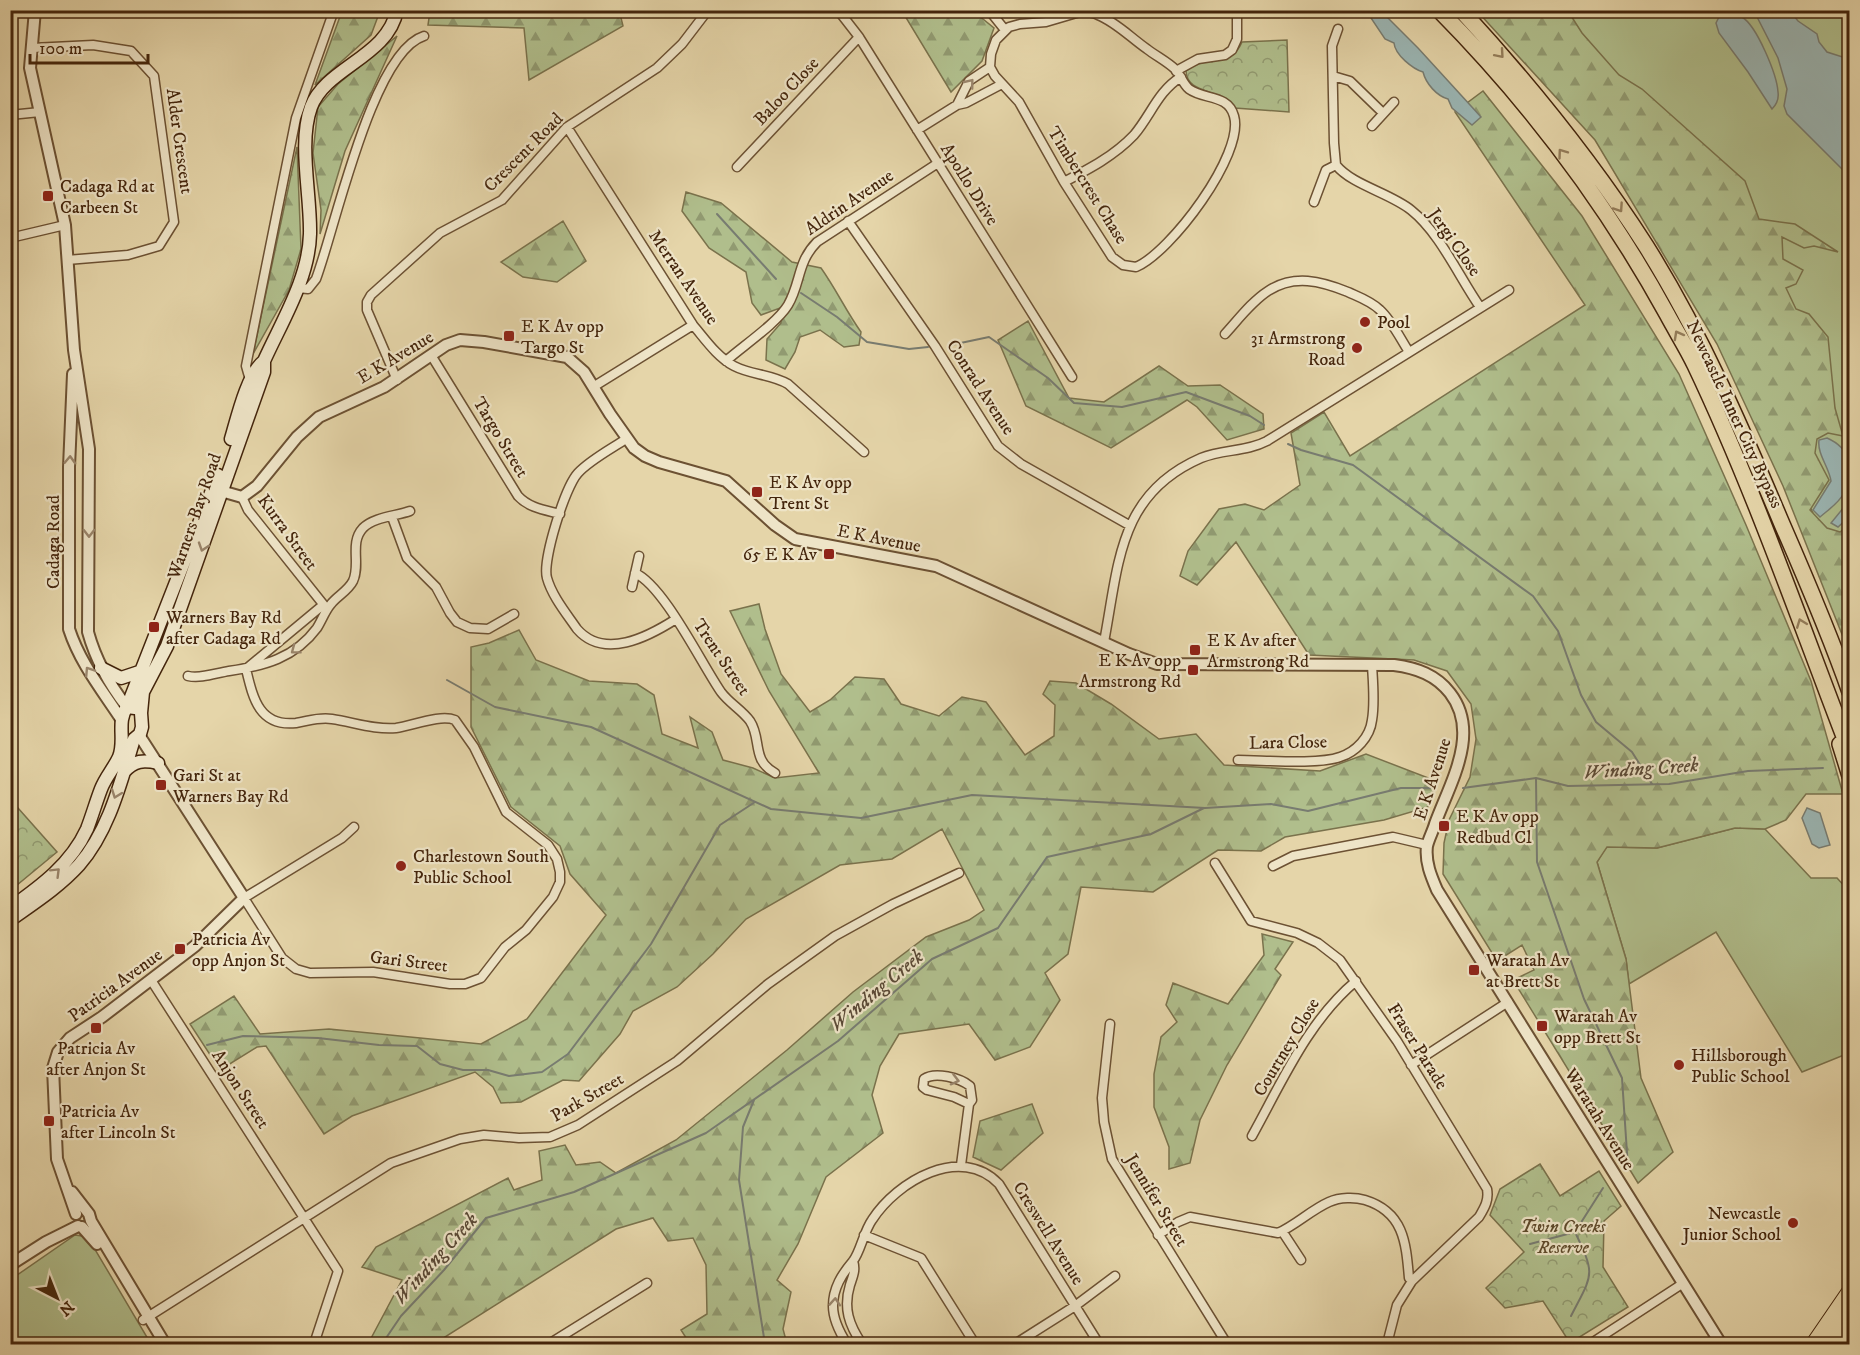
<svg xmlns="http://www.w3.org/2000/svg" width="1860" height="1355" viewBox="0 0 1860 1355" font-family="'IM FELL DW Pica',serif">
	<defs>
		<pattern id="forest-firs" width="22" height="20" patternUnits="userSpaceOnUse" patternTransform="scale(1.5)"><rect width="22" height="20" fill="#b0be8c"/><path d="M5 1l3.5 6h-7zM16 11l3.5 6h-7z" fill="#919a71"/></pattern>
		<pattern id="park-crowns" width="20" height="18" patternUnits="userSpaceOnUse" patternTransform="scale(1.5)"><rect width="20" height="18" fill="#b0be8c"/><path d="M2 6a3 3 0 1 1 6 0M12 15a3 3 0 1 1 6 0" fill="none" stroke="#919a71"/></pattern>
	</defs>
	<rect width="100%" height="100%" fill="#e5d5a9"/>
	<filter id="stains"><feTurbulence type="fractalNoise" baseFrequency=".00333" numOctaves="4"/><feColorMatrix values="0 0 0 0 .2 0 0 0 0 .09 0 0 0 0 .02 0 0 0 .5 -.17"/></filter>
	<radialGradient id="worn" r=".72"><stop offset=".6" stop-color="#630" stop-opacity="0"/><stop offset="1" stop-color="#630" stop-opacity=".3"/></radialGradient>
	<path fill="#b0be8c" stroke="#7a724c" stroke-width="1.5" d="M1560 11H1849V562L1824 541 1806 496 1627 94Z
		M1735 828 1765 829 1811 878H1837L1849 891V1053L1802 1072 1716 932 1629 984 1626 959 1597 862 1606 847 1657 848Z
		M75 1235 82 1236 90 1241 151 1344H11L10 1280Z"/>
	<path fill="url(#forest-firs)" stroke="#7a724c" stroke-width="1.5" d="M619 10 623 26 529 80 524 28 428 25 430 11Z
		M342 11H380L371 35 315 85Z
		M902 11H973L994 28 982 61 951 92Z
		M1477 11H1568L1582 33 1619 75 1642 89 1745 181 1759 219 1795 224 1838 252 1814 246 1804 248 1782 237 1783 259 1803 270 1796 284 1786 288 1796 309 1809 314 1828 337 1835 408 1843 436 1828 433 1817 439 1815 453 1829 480 1810 510 1827 528 1840 532 1849 525V652L1783 486 1717 344 1595 140Z
		M397 36 345 151 320 234 321 210 313 153 318 107 338 84Z
		M1483 91 1582 216 1679 374 1746 525 1811 681 1843 794H1806L1786 820 1765 829 1735 828 1657 848 1607 847 1597 862 1626 959 1641 1078 1673 1152 1638 1183 1513 980 1534 970 1522 945 1497 961 1443 874 1444 843 1449 820 1470 777 1476 739 1471 704 1447 671 1414 660 1309 655 1236 542 1197 585 1180 576 1188 551 1219 509 1245 504 1264 510 1300 485 1291 433 1324 412 1350 456 1585 305 1455 112Z
		M297 147 301 249 289 290 253 354Z
		M686 192 721 203 792 262 821 268C836 289 846 311 861 332L859 345 844 347 820 330 800 337 795 352 785 369 766 360 767 339 781 323 780 308 761 315 752 303 746 272 709 248 682 211Z
		M563 221 586 261 557 282 523 277 501 262Z
		M1028 321 1069 398 1104 402 1159 366 1188 386 1220 385 1263 414 1264 429 1227 440 1197 407 1187 400 1111 448 1026 406 998 340Z
		M759 604 765 629 781 674 810 712 830 700 855 677 884 679 901 704 939 716 962 697 986 702 1025 755 1054 736 1055 705 1043 694 1050 681 1076 683 1111 704 1159 739 1196 734 1224 765 1320 771 1366 754 1436 781 1428 807 1384 820 1285 837 1261 851 1218 850 1153 892 1081 887 1068 954 1045 973 1060 1000 1030 1047 995 1060 969 1024 899 1034 880 1066 872 1095 883 1133 826 1177 798 1244 777 1280 791 1292 783 1329 787 1344H725L724 1342 717 1344H690L681 1330 707 1314 706 1265 693 1238 668 1241 653 1218 616 1229 434 1344H368L402 1280 362 1267 376 1247 508 1178 514 1190 542 1180 539 1151 565 1145 576 1165 600 1162 616 1173 676 1140 787 1050 853 992 926 937 969 920 984 910 942 829 892 859 840 865 746 919 713 954 677 987 633 1011 620 1034 579 1081 563 1080 521 1102 501 1103 493 1087 475 1072 352 1116 324 1134 266 1046 257 1047 220 1070 190 1024 234 996 260 1034 329 1029 481 1044 527 1019 606 915 570 874 560 846 511 807 471 727V647L489 643 519 630 536 660 589 681 637 684 654 695 662 734 698 748 690 717 712 732 723 760 753 768 775 778 819 773 769 691 730 611Z
		M1262 934 1293 942 1275 969 1281 975 1227 1065 1200 1120 1190 1163 1169 1169V1147L1154 1107V1074L1161 1037 1177 1022 1166 1005 1173 983 1228 1004 1264 955Z
		M1032 1104 1043 1133 1001 1170 973 1157 980 1121Z"/>
	<path fill="url(#park-crowns)" stroke="#7a724c" stroke-width="1.5" d="M1287 40 1289 112 1235 108C1222 88 1187 95 1186 71 1205 54 1231 69 1242 42Z
		M10 799 57 852 11 890 10 889Z
		M1540 1164 1560 1196 1599 1171 1621 1206 1604 1221 1603 1267 1628 1307 1570 1343 1543 1301 1505 1308 1486 1288 1524 1252 1490 1215 1500 1189Z"/>
	<path fill="#9bb6b4" stroke="#787c71" stroke-width="1.5" d="M1754 11H1790L1798 21 1817 34 1819 42 1827 52 1849 59V176L1787 114 1784 106 1787 89 1778 58Z
		M1382 12 1418 48 1481 117 1472 125 1452 108 1448 99C1437 96 1426 84 1423 72 1413 69 1395 55 1394 43L1385 39 1371 18Z
		M1729 14C1733 14 1738 15 1742 17 1757 26 1777 75 1778 92 1779 99 1776 105 1772 109L1748 72 1719 33 1716 23 1719 17Z
		M1827 438C1850 448 1858 471 1844 493 1839 503 1828 510 1820 517L1813 510 1831 481C1829 467 1817 454 1819 440Z
		M1849 501V517L1838 527 1831 523Z
		M1807 808 1820 813 1830 845 1819 848 1812 844 1802 818Z"/>
	<g fill="none" stroke-linecap="round" stroke-linejoin="round">
		<path stroke="#787c71" stroke-width="2" d="M717 214 776 279
			M801 293 837 317 867 342 909 349 928 347
			M951 345 989 337 1048 378 1074 403 1122 407 1186 392 1250 416 1264 425
			M1288 444 1301 450 1353 465 1533 596 1558 631 1581 695 1596 722 1632 752 1652 784
			M447 680 495 707 591 727 771 809 861 818 972 795 1205 808 1271 804 1308 811 1401 788H1436
			M1536 778 1537 862 1584 999 1622 1078 1628 1168
			M1463 788 1536 778 1568 786 1669 784 1748 771 1823 768
			M207 1045 243 1036 318 1038 379 1045 417 1046 440 1064 463 1070H488L509 1076 542 1072 568 1054 651 944 720 825 755 802
			M754 1100 743 1127 739 1180 765 1344
			M1530 1244 1575 1232 1603 1188
			M1571 1316C1593 1273 1596 1276 1575 1232
			M382 1344 401 1316 444 1270 486 1218 574 1192 706 1133 838 1041 932 959 998 928 1047 857 1151 834 1204 808"/>
		<g stroke="#6c5133" stroke-width="11">
			<path id="minor" d="M838 10 859 37 1072 377
				M989 10 1005 30
				M1080 12C1086 12 1093 12 1098 15 1116 22 1131 38 1147 49 1156 56 1168 62 1176 70 1181 76 1183 84 1189 89 1204 100 1228 94 1234 116 1245 154 1170 253 1136 267L1123 265 1112 257 1064 182 1019 102 995 76 990 67 991 54 996 40 1009 27 1020 24 1046 22Z
				M1338 29 1332 46 1334 143 1336 165C1352 185 1390 193 1411 210 1440 233 1459 277 1480 307
				M32 48 93 45 131 51 154 76 174 222 159 246 128 255 67 260
				M1176 71 1198 59 1225 55 1232 50 1237 39V10
				M1333 76 1350 81 1383 113
				M957 105 969 81 990 67
				M10 115 40 112
				M1372 126 1394 102
				M567 127 693 325C705 339 717 357 734 366 751 375 771 374 788 384L864 452
				M917 130 957 105 966 103 1002 84
				M737 167 859 37
				M1064 182C1089 169 1114 156 1134 135 1151 115 1158 91 1181 77
				M1314 202 1326 170 1336 165
				M848 221 935 346 998 446 1021 464 1129 525
				M10 238 65 225
				M297 288 308 289 316 279C335 229 372 52 424 36
				M1225 334C1238 320 1251 302 1268 291 1294 274 1321 281 1348 292 1359 297 1371 301 1380 310 1392 321 1400 338 1409 352
				M431 355 518 496C529 508 545 510 560 514
				M726 361C743 346 777 323 788 305 801 283 797 262 817 242L938 163
				M250 380 246 366 296 118 334 10
				M397 380 367 310V302L371 295 440 233 502 200 567 127 657 68 682 44 708 10
				M593 387 693 325
				M626 439C611 449 590 460 578 473 565 487 542 561 547 578 552 596 566 613 577 629 604 660 648 637 676 619
				M242 497 248 510 327 609
				M392 517 407 558 436 587 450 613 457 622 470 628 488 629 514 614
				M635 573C664 586 701 663 721 692 729 703 742 710 750 721 762 739 751 760 775 773
				M632 587 639 556
				M1104 642C1119 564 1118 494 1201 458 1223 449 1246 452 1267 441L1509 290
				M246 669C253 698 259 727 296 723 309 721 318 717 332 719 353 722 375 730 396 728 412 726 440 714 455 720L474 747 506 812 548 845 557 859 560 872V882L553 897 526 930 505 947 481 978 465 984H450L373 972 310 973 296 969 282 958 244 898 342 838 354 827
				M246 669 323 605
				M188 676C201 679 216 673 229 671 264 666 295 658 317 628 322 620 325 611 331 604 337 596 348 591 353 581 361 564 349 543 363 528 374 517 396 516 410 511
				M1238 760C1263 760 1318 765 1340 757 1356 752 1370 737 1372 720 1375 703 1373 683 1372 665
				M1215 863 1251 921 1297 933 1318 943 1340 960 1397 1041 1487 1189C1489 1200 1485 1207 1479 1217L1412 1281
				M1273 866 1293 856 1393 837 1427 845
				M151 980 338 1271 314 1344
				M1110 1024 1102 1098 1104 1122 1112 1159 1227 1344
				M1411 1065 1508 1002
				M1252 1136C1282 1082 1308 1021 1356 981
				M961 1165 969 1104 972 1100 970 1086C960 1078 935 1071 924 1079L923 1087 927 1090 954 1097 969 1104
				M1282 1231 1301 1260
				M864 1235 921 1258 975 1344
				M1158 1235 1178 1222 1190 1217 1278 1233C1296 1225 1311 1210 1329 1202 1340 1197 1355 1197 1365 1200 1404 1212 1406 1243 1409 1278L1412 1281 1397 1305 1387 1344
				M853 1261C856 1270 853 1276 850 1285 843 1308 849 1325 862 1344
				M143 1320 391 1163 460 1139 484 1135 519 1138 550 1137 578 1125 677 1061 768 984 835 936 893 904 959 873
				M549 1344 647 1283
				M847 1344C840 1333 833 1320 833 1306 833 1288 842 1274 853 1261 860 1253 864 1231 872 1220 897 1181 961 1144 999 1184L1099 1344
				M1015 1344 1075 1306 1115 1276
				M1590 1344 1682 1284"/>
		</g>
		<g stroke="#6c5133" stroke-width="14">
			<path id="tertiary" d="M35 10 30 68 65 225 74 350 89 449 88 632C96 661 109 684 127 707
				M73 374 69 467V629C80 663 102 690 121 719
				M214 489 242 497 257 486 297 437 319 417 384 387 446 345 460 340 484 342 567 357 584 372 610 414 634 448 645 456 659 462 726 481 775 525 795 539 936 566 1129 654 1157 664 1394 665C1417 668 1436 675 1450 693 1481 733 1450 783 1435 824 1433 831 1429 838 1427 846 1425 862 1431 876 1437 890L1721 1344
				M72 1192 89 1214 91 1221 165 1344
				M76 1214 57 1159 53 1068 58 1052 70 1038 102 1017 195 946 244 898 139 735
				M82 1227 97 1244
				M10 1265 46 1242 78 1226"/>
		</g>
		<g stroke="#44250c" stroke-width="15">
			<path id="secondary" d="M231 439C237 419 247 375 263 362
				M101 668 121 678 142 671
				M129 706 131 697 218 475
				M124 772C134 760 144 760 158 763
				M10 908C41 886 71 864 87 829 92 816 96 802 101 789 105 778 114 768 119 757 126 740 116 722 127 707L135 708
				M10 920C34 903 59 887 79 865 109 831 121 781 134 739L140 734 142 727 141 713 143 692 167 646 264 372V361C282 321 309 278 310 234 311 195 298 143 311 107 326 67 388 57 397 10"/>
		</g>
		<g stroke="#44250c" stroke-width="16">
			<path id="primary" d="M1813 1344 1850 1290
				M1829 1344 1850 1314"/>
		</g>
		<g stroke="#44250c" stroke-width="18">
			<path id="motorway" d="M1439 10C1528 100 1606 203 1667 314 1676 331 1687 348 1695 365 1755 491 1800 623 1850 752
				M1461 10C1529 84 1592 162 1646 246 1701 334 1742 429 1782 524 1806 579 1830 635 1850 692
				M1840 744 1850 776"/>
		</g>
		<use href="#minor" stroke="#eee4c7" stroke-width="8"/>
		<use href="#tertiary" stroke="#eee4c7" stroke-width="10"/>
		<use href="#secondary" stroke="#eee4c7" stroke-width="12"/>
		<use href="#primary" stroke="#e5d5a9" stroke-width="14"/>
		<use href="#motorway" stroke="#e5d5a9" stroke-width="15"/>
	</g>
	<defs><path id="oneway-chevron" d="M-2-3.5L2.5 0L-2 3.5" fill="none" stroke-width="1.6" stroke-linecap="round" stroke-linejoin="round" transform="scale(1.5)"/></defs>
	<g stroke="#947d5a">
		<use href="#oneway-chevron" transform="translate(1500 54) rotate(49)"/>
		<use href="#oneway-chevron" transform="translate(1562 153) rotate(-126)"/>
		<use href="#oneway-chevron" transform="translate(1619 208) rotate(56)"/>
		<use href="#oneway-chevron" transform="translate(1678 335) rotate(-119)"/>
		<use href="#oneway-chevron" transform="translate(1801 623) rotate(-111)"/>
	</g>
	<g stroke="#99846a">
		<use href="#oneway-chevron" transform="translate(970 83) rotate(-51)"/>
		<use href="#oneway-chevron" transform="translate(70 460) rotate(-88)"/>
		<use href="#oneway-chevron" transform="translate(89 533) rotate(90)"/>
		<use href="#oneway-chevron" transform="translate(203 547) rotate(108)"/>
		<use href="#oneway-chevron" transform="translate(295 650) rotate(143)"/>
		<use href="#oneway-chevron" transform="translate(89 671) rotate(-123)"/>
		<use href="#oneway-chevron" transform="translate(116 794) rotate(110)"/>
		<use href="#oneway-chevron" transform="translate(56 872) rotate(-45)"/>
		<use href="#oneway-chevron" transform="translate(955 1080) rotate(14)"/>
		<use href="#oneway-chevron" transform="translate(835 1302) rotate(-86)"/>
	</g>
	<g fill="#8f2418" stroke="#eee4c7" stroke-width="2">
		<rect x="42" y="190" width="12" height="12" rx="3"/>
		<circle cx="1365" cy="322" r="6"/>
		<rect x="503" y="330" width="12" height="12" rx="3"/>
		<circle cx="1357" cy="348" r="6"/>
		<rect x="751" y="486" width="12" height="12" rx="3"/>
		<rect x="823" y="548" width="12" height="12" rx="3"/>
		<rect x="148" y="621" width="12" height="12" rx="3"/>
		<rect x="1189" y="644" width="12" height="12" rx="3"/>
		<rect x="1187" y="664" width="12" height="12" rx="3"/>
		<rect x="155" y="779" width="12" height="12" rx="3"/>
		<rect x="1438" y="820" width="12" height="12" rx="3"/>
		<circle cx="401" cy="866" r="6"/>
		<rect x="174" y="943" width="12" height="12" rx="3"/>
		<rect x="1468" y="964" width="12" height="12" rx="3"/>
		<rect x="1536" y="1020" width="12" height="12" rx="3"/>
		<rect x="90" y="1022" width="12" height="12" rx="3"/>
		<circle cx="1679" cy="1065" r="6"/>
		<rect x="43" y="1115" width="12" height="12" rx="3"/>
		<circle cx="1793" cy="1223" r="6"/>
	</g>
	<g text-anchor="middle" stroke-width="4.5" stroke-linejoin="round" paint-order="stroke">
		<g font-size="18" fill="#44250c" stroke="#eee4c7">
			<text transform="translate(786 91) rotate(-47)" y="6">Baloo Close</text>
			<text transform="translate(180 141) rotate(82)" y="6">Alder Crescent</text>
			<text transform="translate(523 152) rotate(-45)" y="6">Crescent Road</text>
			<text transform="translate(970 184) rotate(58)" y="6">Apollo Drive</text>
			<text transform="translate(1088 185) rotate(58)" y="6">Timbercrest Chase</text>
			<text transform="translate(849 202) rotate(-34)" y="6">Aldrin Avenue</text>
			<text transform="translate(1455 242) rotate(55)" y="6">Jergi Close</text>
			<text transform="translate(684 277) rotate(56)" y="6">Merran Avenue</text>
			<text transform="translate(395 357) rotate(-31)" y="6">E K Avenue</text>
			<text transform="translate(981 387) rotate(57)" y="6">Conrad Avenue</text>
			<text transform="translate(1735 414) rotate(65)" y="6">Newcastle Inner City Bypass</text>
			<text transform="translate(501 437) rotate(59)" y="6">Targo Street</text>
			<text transform="translate(194 516) rotate(-71)" y="6">Warners Bay Road</text>
			<text transform="translate(288 532) rotate(54)" y="6">Kurra Street</text>
			<text transform="translate(879 538) rotate(11)" y="6">E K Avenue</text>
			<text transform="translate(53 542) rotate(-90)" y="6">Cadaga Road</text>
			<text transform="translate(722 657) rotate(56)" y="6">Trent Street</text>
			<text transform="translate(1288 742) rotate(-1)" y="6">Lara Close</text>
			<text transform="translate(1432 779) rotate(-72)" y="6">E K Avenue</text>
			<text transform="translate(409 961) rotate(7)" y="6">Gari Street</text>
			<text transform="translate(115 985) rotate(-36)" y="6">Patricia Avenue</text>
			<text transform="translate(1418 1046) rotate(58)" y="6">Fraser Parade</text>
			<text transform="translate(1286 1047) rotate(-59)" y="6">Courtney Close</text>
			<text transform="translate(241 1089) rotate(57)" y="6">Anjon Street</text>
			<text transform="translate(587 1097) rotate(-30)" y="6">Park Street</text>
			<text transform="translate(1600 1119) rotate(58)" y="6">Waratah Avenue</text>
			<text transform="translate(1157 1200) rotate(59)" y="6">Jennifer Street</text>
			<text transform="translate(1049 1233) rotate(58)" y="6">Creswell Avenue</text>
		</g>
		<g font-size="18" fill="#44250c" stroke="#eee4c7" text-anchor="start">
			<text x="60" y="192">Cadaga Rd at<tspan x="60" dy="21">Carbeen St</tspan></text>
			<text x="1377" y="328">Pool</text>
			<text x="521" y="332">E K Av opp<tspan x="521" dy="21">Targo St</tspan></text>
			<text x="1345" y="344" text-anchor="end">31 Armstrong<tspan x="1345" dy="21">Road</tspan></text>
			<text x="769" y="488">E K Av opp<tspan x="769" dy="21">Trent St</tspan></text>
			<text x="817" y="560" text-anchor="end">65 E K Av</text>
			<text x="166" y="623">Warners Bay Rd<tspan x="166" dy="21">after Cadaga Rd</tspan></text>
			<text x="1207" y="646">E K Av after<tspan x="1207" dy="21">Armstrong Rd</tspan></text>
			<text x="1181" y="666" text-anchor="end">E K Av opp<tspan x="1181" dy="21">Armstrong Rd</tspan></text>
			<text x="173" y="781">Gari St at<tspan x="173" dy="21">Warners Bay Rd</tspan></text>
			<text x="1456" y="822">E K Av opp<tspan x="1456" dy="21">Redbud Cl</tspan></text>
			<text x="413" y="862">Charlestown South<tspan x="413" dy="21">Public School</tspan></text>
			<text x="192" y="945">Patricia Av<tspan x="192" dy="21">opp Anjon St</tspan></text>
			<text x="1486" y="966">Waratah Av<tspan x="1486" dy="21">at Brett St</tspan></text>
			<text x="1554" y="1022">Waratah Av<tspan x="1554" dy="21">opp Brett St</tspan></text>
			<text x="96" y="1054" text-anchor="middle">Patricia Av<tspan x="96" dy="21">after Anjon St</tspan></text>
			<text x="1691" y="1061">Hillsborough<tspan x="1691" dy="21">Public School</tspan></text>
			<text x="61" y="1117">Patricia Av<tspan x="61" dy="21">after Lincoln St</tspan></text>
			<text x="1781" y="1219" text-anchor="end">Newcastle<tspan x="1781" dy="21">Junior School</tspan></text>
		</g>
		<g font-size="18" font-style="italic" fill="#5f4b2c" stroke="#eee4c7">
			<text x="1563" y="1232">Twin Creeks<tspan x="1563" dy="21">Reserve</tspan></text>
		</g>
		<g font-size="20" font-style="italic" fill="#5a4936" stroke="#eee4c7">
			<text transform="translate(1641 768) rotate(-4)" y="7">Winding Creek</text>
			<text transform="translate(876 990) rotate(-40)" y="7">Winding Creek</text>
			<text transform="translate(435 1258) rotate(-48)" y="7">Winding Creek</text>
		</g>
	</g>
	<rect width="1860" height="1355" fill="none" stroke="#e5d5a9" stroke-width="36"/>
	<rect x="12" y="12" width="1836" height="1331" fill="none" stroke="#44250c" stroke-width="3"/>
	<rect x="18" y="18" width="1824" height="1319" fill="none" stroke="#44250c" stroke-width="1.5"/>
	<g transform="translate(57 1298) rotate(138)" stroke="#eee4c7" stroke-width="4.5" paint-order="stroke">
	<path d="M0-4.5L10 22L0 15L-10 22Z" fill="#44250c"/>
	<text y="-9" font-size="16" font-weight="bold" text-anchor="middle" fill="#44250c">N</text>
	</g>
	<path d="M30 54v9h118v-9" fill="none" stroke="#44250c" stroke-width="3"/>
	<text x="39" y="54" font-size="18" fill="#44250c" stroke="#eee4c7" stroke-width="4.5" paint-order="stroke">100 m</text>
	<rect width="100%" height="100%" filter="url(#stains)"/>
	<rect width="100%" height="100%" fill="url(#worn)"/>
</svg>
